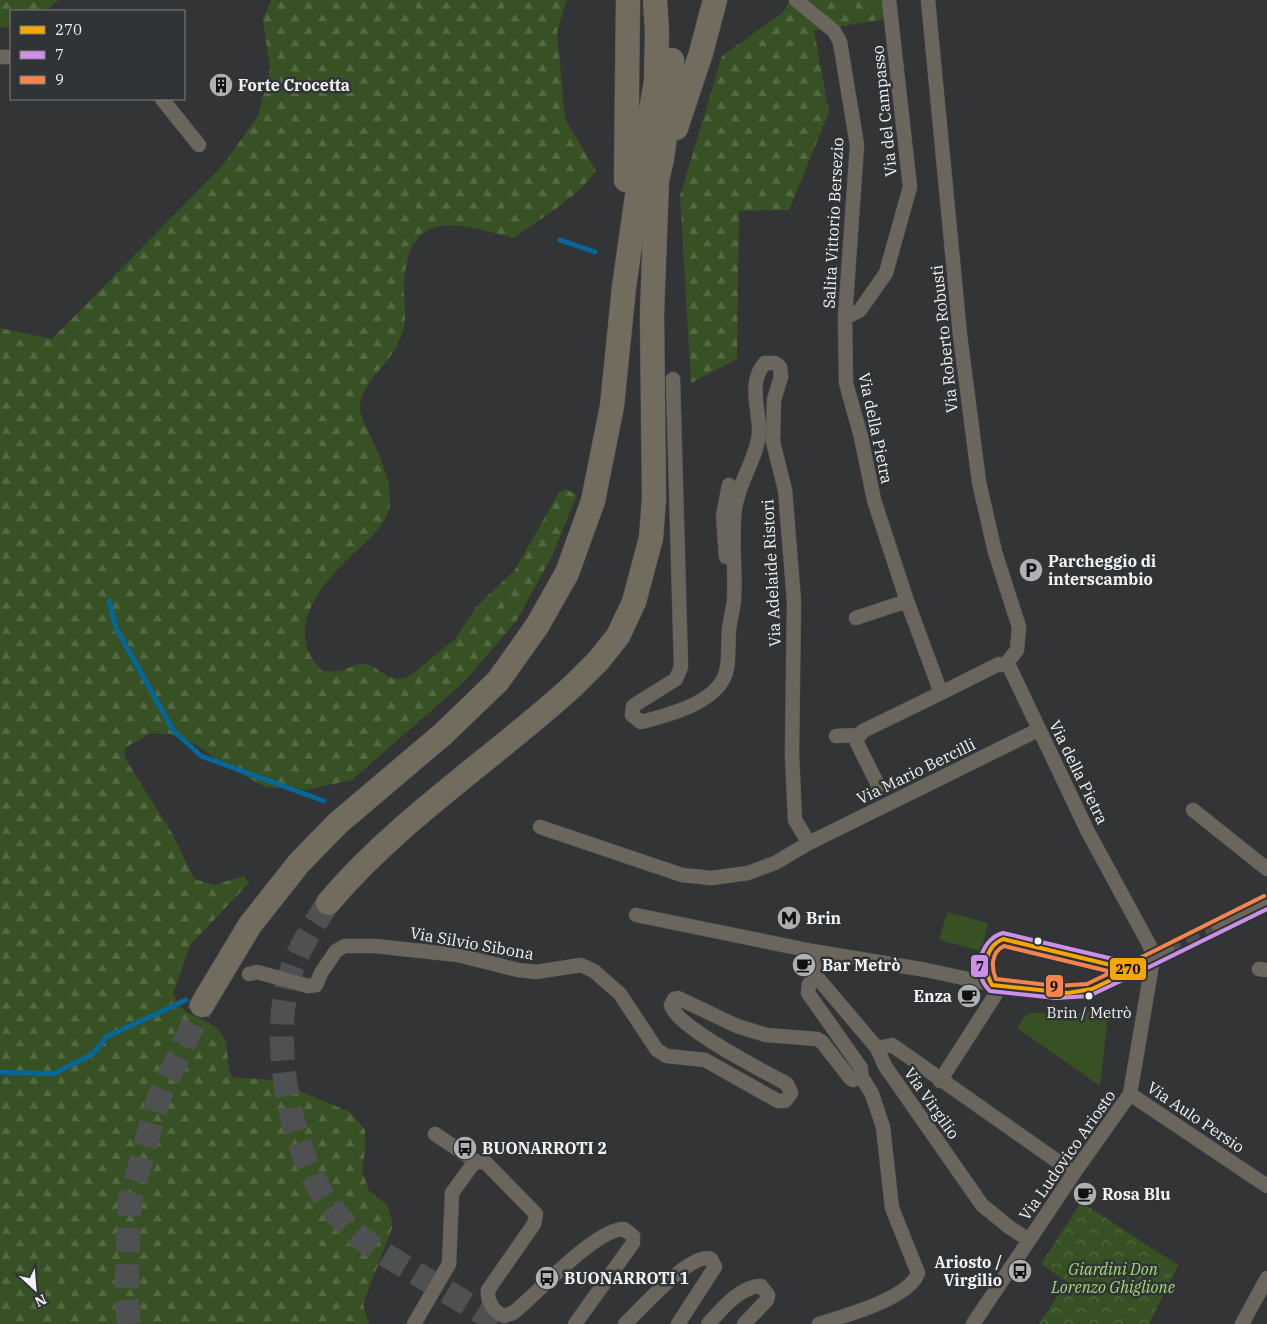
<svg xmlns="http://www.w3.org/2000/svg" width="1267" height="1324" viewBox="0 0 1267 1324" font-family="'IBM Plex Serif',serif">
	<defs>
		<pattern id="forest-firs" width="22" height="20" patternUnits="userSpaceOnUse" patternTransform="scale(1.25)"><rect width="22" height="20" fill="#375124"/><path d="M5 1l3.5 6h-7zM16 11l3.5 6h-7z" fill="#546a44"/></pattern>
		<pattern id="park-crowns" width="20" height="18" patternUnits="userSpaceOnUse" patternTransform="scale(1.25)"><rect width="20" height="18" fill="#375124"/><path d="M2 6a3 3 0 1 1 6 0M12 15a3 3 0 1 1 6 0" fill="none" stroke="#546a44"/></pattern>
	</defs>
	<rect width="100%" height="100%" fill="#323435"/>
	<path fill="url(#forest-firs)" d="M0 0H59L45 11H11V26L0 28Z
		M271 0H567L557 31 565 119 596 171C574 201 543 216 514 238 462 225 410 204 404 281 403 297 408 319 402 334 399 339 398 346 394 351 382 370 361 384 360 408 360 416 366 426 369 433 379 455 392 480 390 505 388 525 362 545 349 558 317 588 284 633 322 671 327 671 333 672 338 671 346 670 353 665 361 664 381 663 386 688 411 675L455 639 477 606 515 570 559 492 566 489 577 495 552 556 517 620 464 682 352 780 305 790 266 787 224 765 192 742 169 734 151 733 126 747 124 755 128 763 173 835 194 879 214 885 244 876 249 883 190 945 173 994C176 999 179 1007 184 1010 196 1019 214 1021 223 1036 230 1048 225 1064 232 1077L273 1080 350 1112 365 1130V1150L362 1171 369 1191 387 1205 393 1225 363 1304 369 1324H0V328L52 339 223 165 258 116 270 69 263 19Z
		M790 0H882L885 19 814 31 829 112 789 210 739 211 737 359 691 383 680 196 722 56 783 12Z"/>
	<path fill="url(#park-crowns)" d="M1081 1202 1178 1265 1149 1324H1039L1067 1282 1041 1264Z"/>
	<path fill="#375124" d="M947 912 988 923 981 951 939 940Z
		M1109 1007 1100 1086 1017 1028 1026 1015 1032 1013 1075 1014Z"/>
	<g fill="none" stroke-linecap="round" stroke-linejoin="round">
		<path stroke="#04679a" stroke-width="5" d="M560 240 595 252
			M109 601 116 628 173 730 201 756 324 801
			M0 1072 53 1074 93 1054 106 1037 186 1000"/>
		<path stroke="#4f5052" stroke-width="14" stroke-dasharray="14 7" stroke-linecap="butt" d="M1168 951 1219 926"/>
		<path stroke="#4f5052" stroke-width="24" stroke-dasharray="24 12" stroke-linecap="butt" d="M328 903C310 931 292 958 286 991 272 1057 294 1168 340 1218 362 1243 391 1258 419 1275 447 1292 474 1308 501 1324
			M129 1324 126 1298 130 1200 158 1100 202 1005"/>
		<g stroke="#515253" stroke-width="15">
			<path id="street" d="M796 0 834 31 840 42 857 145 845 318 846 383 861 437 874 500 907 601 941 693 999 664 1009 666 1088 832 1150 946 1153 959 1130 1094 1074 1173 973 1324
				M928 0 960 335 979 482 995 552 1019 627 1017 650 1006 664
				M0 57H11
				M162 99 199 145
				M845 318 860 310 886 273 910 187 889 0
				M673 379 681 667 676 679 633 706 632 715 641 722C668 715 722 702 727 668 729 656 728 643 729 630 730 620 733 610 734 600 736 570 731 539 735 509 738 482 757 459 759 433 760 411 747 382 765 363H775L780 367 781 377 774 400 773 442 785 490 794 601 792 754 795 820 809 843
				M726 557 723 516 729 485
				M856 618 907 601
				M836 736 859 735
				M880 789 857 743V739L863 731 941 693
				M1193 810 1267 869
				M540 827 682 875 711 878 748 873 775 863 809 843 1038 730
				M636 915 812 951 926 970 1001 986 1056 992 1089 990 1168 951
				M1219 926 1267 902
				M812 951 816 976 809 984 808 993 861 1068V1076L872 1094 883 1127 892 1208 918 1273C909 1299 843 1316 819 1324
				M1259 969 1267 970
				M249 974 257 972 308 986 316 985 321 973 336 951 345 946H375L458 955 518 970 536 972 581 965 594 971 620 994 657 1050 667 1056 705 1060 778 1101H785L791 1093 787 1084C764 1071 677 1028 671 1005L674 999 678 998 737 1026 766 1035 817 1039 822 1042 850 1078 853 1080 861 1076
				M816 976 877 1048 885 1066 982 1205 1009 1227 1029 1240
				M877 1048 892 1045 1074 1173
				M940 1081 1001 986
				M1130 1094 1267 1186
				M435 1134 477 1162
				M414 1324 449 1264 452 1193 473 1164 477 1162H485L536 1214 534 1224 488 1290C487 1301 493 1312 504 1316L513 1313C537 1294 595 1229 624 1229L633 1236V1243L575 1324
				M625 1324C640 1310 691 1251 711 1259L715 1267 678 1324
				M708 1324C721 1310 740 1286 761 1286L768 1295 767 1300 744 1324
				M1242 1324 1267 1278"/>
		</g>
		<g stroke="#515253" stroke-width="25">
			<path id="highway" d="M676 128 701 53 715 0
				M626 180 628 0
				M328 903C399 819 493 759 574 685L598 661 618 636 634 602 651 538 654 499 652 314 657 180 662 159 672 83V60
				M202 1005 250 925 299 863 338 823 443 734 498 681 537 626 567 573 593 501 612 406 624 287 643 154 656 82 657 32 655 0"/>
		</g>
		<use href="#street" stroke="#6a665d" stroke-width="14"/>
		<use href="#highway" stroke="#726c5e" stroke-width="24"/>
		<g stroke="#313436" stroke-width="8">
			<path id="bus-1" d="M1003 939 1132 970 1092 989 1068 993 992 985C983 969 984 947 1003 939Z"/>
		</g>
		<g stroke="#313436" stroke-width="8">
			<path id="bus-2" d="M1130 963 1003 933C980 939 971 974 990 991L1056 998 1089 996 1131 976
				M1137 973 1267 909"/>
		</g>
		<g stroke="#313436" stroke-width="8">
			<path id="bus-3" d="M1004 946 1112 972 1087 984 1056 986 996 979C991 968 991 952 1004 946Z
				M1130 963 1264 896"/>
		</g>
		<use href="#bus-1" stroke="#f7a600" stroke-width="4"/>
		<use href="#bus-2" stroke="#ce8fe9" stroke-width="4"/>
		<use href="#bus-3" stroke="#f8844c" stroke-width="4"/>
	</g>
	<defs>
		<g id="building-disc" transform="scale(1.25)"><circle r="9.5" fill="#aeb0b1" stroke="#313436"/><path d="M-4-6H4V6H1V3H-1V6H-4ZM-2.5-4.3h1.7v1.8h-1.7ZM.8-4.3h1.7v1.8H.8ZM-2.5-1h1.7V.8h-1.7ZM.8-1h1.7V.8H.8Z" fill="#111"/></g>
		<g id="parking-disc" transform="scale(1.25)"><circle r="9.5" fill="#aeb0b1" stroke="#313436"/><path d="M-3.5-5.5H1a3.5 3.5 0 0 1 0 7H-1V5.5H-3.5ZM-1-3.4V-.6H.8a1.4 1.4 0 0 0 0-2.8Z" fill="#111"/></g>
		<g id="metro-disc" transform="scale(1.25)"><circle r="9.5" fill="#aeb0b1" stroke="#313436"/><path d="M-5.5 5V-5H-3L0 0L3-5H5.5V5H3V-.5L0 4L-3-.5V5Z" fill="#111"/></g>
		<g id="cafe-disc" transform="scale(1.25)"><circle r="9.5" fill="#aeb0b1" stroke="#313436"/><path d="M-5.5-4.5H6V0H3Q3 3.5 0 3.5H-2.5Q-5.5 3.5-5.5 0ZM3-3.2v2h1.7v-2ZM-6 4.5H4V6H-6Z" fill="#111"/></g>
		<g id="bus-disc" transform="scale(1.25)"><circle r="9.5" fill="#aeb0b1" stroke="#313436"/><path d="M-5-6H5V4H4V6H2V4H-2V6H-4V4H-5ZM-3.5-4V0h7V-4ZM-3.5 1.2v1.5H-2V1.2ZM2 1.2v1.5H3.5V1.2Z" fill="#111"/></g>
	</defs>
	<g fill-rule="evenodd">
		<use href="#building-disc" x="221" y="85"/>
		<use href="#parking-disc" x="1031" y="570"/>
		<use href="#metro-disc" x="789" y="918"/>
		<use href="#cafe-disc" x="804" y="965"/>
		<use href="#cafe-disc" x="969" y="996"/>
		<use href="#bus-disc" x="465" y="1148"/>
		<use href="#cafe-disc" x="1085" y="1194"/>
		<use href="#bus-disc" x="1020" y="1271"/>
		<use href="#bus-disc" x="547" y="1278"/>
	</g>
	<g fill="#f1f2f4" stroke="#313436" stroke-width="2">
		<circle cx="1038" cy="941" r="4.5"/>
		<circle cx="1089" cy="996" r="4.5"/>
	</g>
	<g text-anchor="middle" stroke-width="5" stroke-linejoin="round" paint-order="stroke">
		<g font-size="15" fill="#f1f2f4" stroke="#313436">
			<text x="1089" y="1018">Brin / Metrò</text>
		</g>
		<g font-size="16" font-weight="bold" fill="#f1f2f4" stroke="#313436" text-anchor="start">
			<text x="238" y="91">Forte Crocetta</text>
			<text x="1048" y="567">Parcheggio di<tspan x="1048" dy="18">interscambio</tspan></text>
			<text x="806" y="924">Brin</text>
			<text x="822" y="971">Bar Metrò</text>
			<text x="952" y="1002" text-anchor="end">Enza</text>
			<text x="482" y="1154">BUONARROTI 2</text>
			<text x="1102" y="1200">Rosa Blu</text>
			<text x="1002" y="1268" text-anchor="end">Ariosto /<tspan x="1002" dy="18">Virgilio</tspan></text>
			<text x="564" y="1284">BUONARROTI 1</text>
		</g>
		<g font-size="16" fill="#f1f2f4" stroke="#313436">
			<text transform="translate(884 111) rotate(-96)" y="6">Via del Campasso</text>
			<text transform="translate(833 223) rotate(-87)" y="6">Salita Vittorio Bersezio</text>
			<text transform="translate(944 339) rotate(-96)" y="6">Via Roberto Robusti</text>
			<text transform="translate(876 428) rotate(78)" y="6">Via della Pietra</text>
			<text transform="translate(771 573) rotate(-93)" y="6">Via Adelaide Ristori</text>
			<text transform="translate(916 771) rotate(-26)" y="6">Via Mario Bercilli</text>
			<text transform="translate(1079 772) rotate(64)" y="6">Via della Pietra</text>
			<text transform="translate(472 943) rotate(10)" y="6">Via Silvio Sibona</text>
			<text transform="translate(932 1103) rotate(55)" y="6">Via Virgilio</text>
			<text transform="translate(1196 1117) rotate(34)" y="6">Via Aulo Persio</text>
			<text transform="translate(1067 1155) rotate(-55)" y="6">Via Ludovico Ariosto</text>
		</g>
		<g font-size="16" font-style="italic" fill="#9fdc72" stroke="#313436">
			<text x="1113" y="1275">Giardini Don<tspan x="1113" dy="18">Lorenzo Ghiglione</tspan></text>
		</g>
	</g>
	<g stroke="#313436" stroke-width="2">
		<rect x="970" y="954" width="19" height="24" rx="5" fill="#ce8fe9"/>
		<rect x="1109" y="957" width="38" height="24" rx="5" fill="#f7a600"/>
		<rect x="1045" y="974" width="19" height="24" rx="5" fill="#f8844c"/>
	</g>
	<g font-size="14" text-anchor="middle" font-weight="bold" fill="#111">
		<text x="980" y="971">7</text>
		<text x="1128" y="974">270</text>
		<text x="1054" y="991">9</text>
	</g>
	<rect x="10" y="10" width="175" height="90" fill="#313436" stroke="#7e8082"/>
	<rect x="20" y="26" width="25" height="8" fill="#f7a600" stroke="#7e8082"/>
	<text x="55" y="35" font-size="15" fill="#f1f2f4">270</text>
	<rect x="20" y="51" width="25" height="8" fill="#ce8fe9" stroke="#7e8082"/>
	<text x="55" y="60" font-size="15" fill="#f1f2f4">7</text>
	<rect x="20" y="76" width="25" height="8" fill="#f8844c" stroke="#7e8082"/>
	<text x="55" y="85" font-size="15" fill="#f1f2f4">9</text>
	<g transform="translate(35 1289) rotate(154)" stroke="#313436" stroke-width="4" paint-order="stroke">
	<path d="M0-4L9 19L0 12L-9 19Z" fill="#f1f2f4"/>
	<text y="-8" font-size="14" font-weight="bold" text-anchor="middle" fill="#f1f2f4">N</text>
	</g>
</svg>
